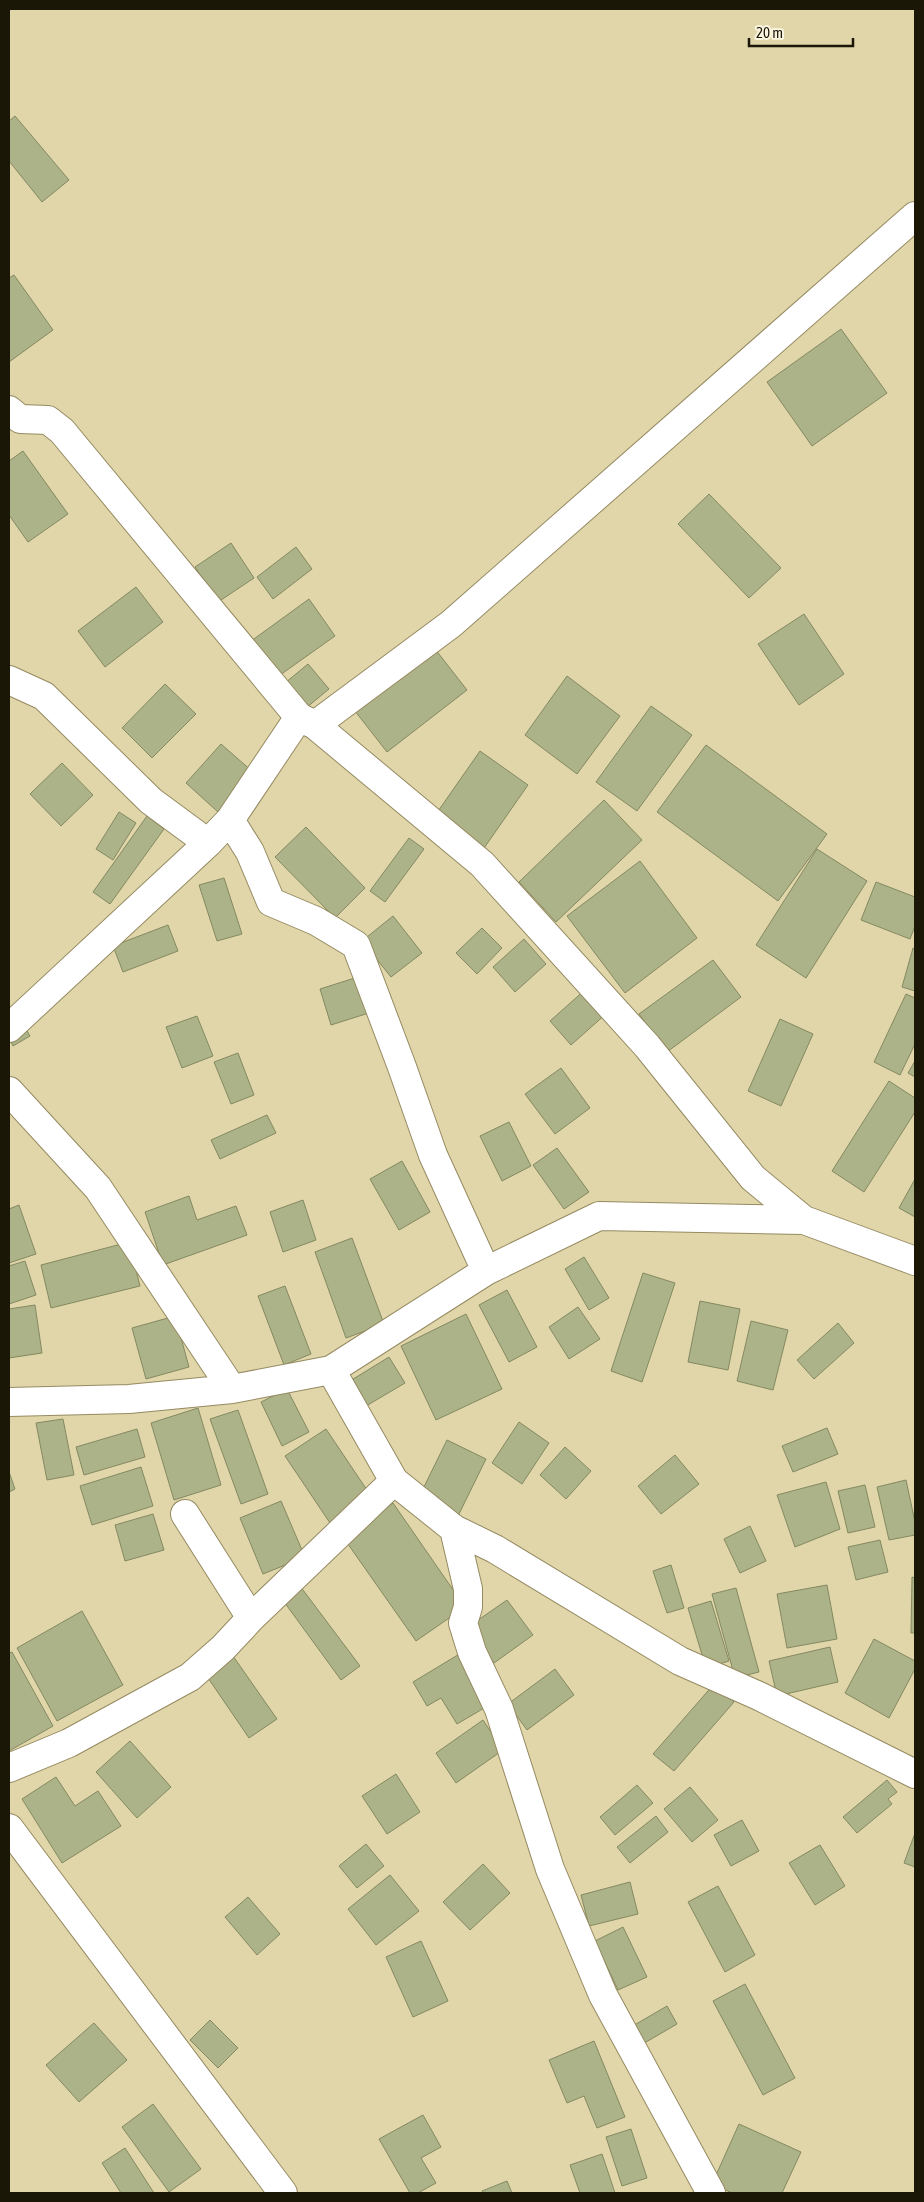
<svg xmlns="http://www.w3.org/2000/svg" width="924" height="2202" viewBox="0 0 924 2202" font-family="'Asap Condensed',sans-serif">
	<rect width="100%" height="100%" fill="#e1d5aa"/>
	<path fill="#adb388" stroke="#848960" d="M15 116 69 180 42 202 9 161V121Z
		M14 275 53 330 9 362V278Z
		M841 329 887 393 812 446 767 382Z
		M23 451 68 514 28 542 9 515V461Z
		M709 494 781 568 749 598 678 524Z
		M231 543 254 578 218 602 195 567Z
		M296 547 312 569 273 599 257 577Z
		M136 587 163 622 105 667 78 631Z
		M309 599 335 636 273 680 247 644Z
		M804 614 844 674 799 705 758 644Z
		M435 649 467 690 387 752 355 711Z
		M308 664 329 689 306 708 285 683Z
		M567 676 620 716 577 774 525 735Z
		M165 684 196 714 152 758 122 728Z
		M651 706 692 735 637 811 596 782Z
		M221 744 253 772 218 812 186 783Z
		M706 745 827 834 778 901 657 812Z
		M480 751 528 785 482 851 434 817Z
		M62 763 93 795 61 826 30 794Z
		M604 800 642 840 556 922 519 882Z
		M119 812 136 823 113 860 96 849Z
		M147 816 164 829 110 904 93 892Z
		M306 827 365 888 335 918 275 857Z
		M409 838 424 849 385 902 370 891Z
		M817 849 867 881 806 978 756 945Z
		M640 861 697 938 625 993 567 916Z
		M224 878 242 934 217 941 199 885Z
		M876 882 915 897V926L910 939 861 920Z
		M393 916 422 953 391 977 362 941Z
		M168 925 178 951 123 972 113 946Z
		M482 928 502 948 477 974 456 953Z
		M524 939 546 964 515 992 493 967Z
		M913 948 915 949V991L902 987Z
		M713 960 741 997 667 1052 639 1014Z
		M361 976 372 1012 331 1025 320 989Z
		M586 989 607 1013 571 1045 550 1021Z
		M906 994 915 998V1044L900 1075 874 1062Z
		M197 1016 213 1056 182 1068 166 1027Z
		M780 1019 813 1034 781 1106 748 1091Z
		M23 1024 30 1036 13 1046 9 1038Z
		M238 1053 254 1095 231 1104 214 1062Z
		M915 1061V1077L908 1073Z
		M561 1068 590 1108 555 1134 525 1094Z
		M889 1081 915 1098V1112L864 1192 832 1171Z
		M267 1115 276 1133 220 1159 211 1140Z
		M509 1122 531 1166 502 1181 480 1136Z
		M557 1148 589 1192 564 1209 533 1165Z
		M402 1161 430 1212 399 1230 370 1179Z
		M915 1179V1217L899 1208Z
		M189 1196 197 1220 236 1206 247 1235 163 1265 145 1212Z
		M303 1200 316 1240 283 1252 270 1212Z
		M19 1205 36 1254 9 1263V1209Z
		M352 1238 384 1324 346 1338 315 1252Z
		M129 1242 140 1286 51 1308 41 1265Z
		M584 1257 609 1298 589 1310 565 1269Z
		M25 1261 36 1295 9 1304V1266Z
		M643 1273 675 1283 642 1382 611 1371Z
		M285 1286 311 1354 284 1365 258 1296Z
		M507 1290 537 1347 509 1362 479 1305Z
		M700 1301 740 1309 728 1370 688 1362Z
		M35 1305 42 1353 9 1358V1309Z
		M578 1307 600 1339 569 1359 549 1327Z
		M466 1314 502 1389 436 1420 401 1346Z
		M175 1316 189 1367 146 1379 132 1328Z
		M751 1321 788 1330 773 1390 737 1381Z
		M838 1323 854 1343 814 1379 797 1360Z
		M389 1357 405 1383 361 1409 345 1384Z
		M287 1389 309 1432 282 1446 261 1402Z
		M198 1408 221 1485 174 1500 151 1423Z
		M238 1410 268 1494 241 1504 210 1419Z
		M63 1419 74 1475 47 1480 36 1423Z
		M519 1422 549 1443 522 1484 492 1463Z
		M827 1428 838 1454 793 1472 782 1446Z
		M137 1429 145 1457 84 1475 76 1447Z
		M326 1429 371 1496 330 1523 285 1456Z
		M447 1440 486 1459 458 1516 419 1497Z
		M565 1447 591 1471 566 1499 540 1475Z
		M675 1455 699 1484 661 1514 638 1486Z
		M141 1467 153 1506 92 1525 80 1486Z
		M9 1472 15 1489 9 1492Z
		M906 1480 915 1522V1535L889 1540 877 1487Z
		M826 1482 840 1529 795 1547 777 1495Z
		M865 1485 875 1527 848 1533 838 1491Z
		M281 1501 305 1557 263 1574 240 1518Z
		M393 1503 465 1607 416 1641 343 1537Z
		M153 1514 164 1550 125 1561 115 1525Z
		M750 1526 766 1561 740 1573 724 1539Z
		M880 1540 888 1572 856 1580 848 1547Z
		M671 1565 684 1608 667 1613 653 1571Z
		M912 1577 915 1578V1633H911Z
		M827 1585 837 1639 787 1648 777 1594Z
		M300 1586 360 1666 341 1680 282 1599Z
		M736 1588 759 1672 735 1678 712 1594Z
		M507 1600 533 1635 494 1663 468 1627Z
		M711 1601 729 1661 706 1668 688 1608Z
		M82 1611 123 1685 57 1721 17 1648Z
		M874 1639 915 1661V1669L889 1718 845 1693Z
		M830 1647 838 1682 777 1696 769 1661Z
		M12 1652 53 1726 9 1751V1653Z
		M461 1653 491 1704 457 1724 441 1698 427 1706 413 1682Z
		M233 1656 277 1719 249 1738 206 1675Z
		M555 1669 574 1695 527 1730 508 1704Z
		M714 1684 734 1702 674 1771 653 1754Z
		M483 1720 503 1750 456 1783 436 1753Z
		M130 1741 171 1787 137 1818 96 1772Z
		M396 1774 420 1812 387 1834 362 1796Z
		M56 1777 75 1806 98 1791 121 1826 62 1863 22 1799Z
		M887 1780 897 1792 888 1799 892 1804 857 1833 843 1817Z
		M637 1785 653 1803 615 1835 600 1817Z
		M690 1787 718 1820 692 1842 664 1809Z
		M656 1816 668 1832 630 1863 617 1847Z
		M742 1820 759 1851 731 1866 714 1835Z
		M915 1833V1867L904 1863Z
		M366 1844 384 1866 357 1888 339 1866Z
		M820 1845 845 1886 815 1905 789 1863Z
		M483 1864 510 1893 470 1930 443 1902Z
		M390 1875 419 1911 376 1945 348 1909Z
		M630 1882 638 1914 589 1926 581 1895Z
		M718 1886 755 1955 725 1972 688 1902Z
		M248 1897 280 1934 257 1955 225 1917Z
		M623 1927 647 1977 618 1990 595 1941Z
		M421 1941 448 2001 413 2017 386 1957Z
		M745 1984 795 2078 763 2095 713 2001Z
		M667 2006 677 2024 641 2045 631 2027Z
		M210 2020 238 2048 218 2068 190 2040Z
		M94 2023 127 2060 79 2102 46 2065Z
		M594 2041 625 2117 597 2128 584 2096 567 2103 549 2060Z
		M153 2104 201 2169 169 2192 122 2127Z
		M423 2115 441 2147 421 2158 436 2183 418 2193H410L379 2139Z
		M739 2124 801 2152 782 2193H732L712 2184Z
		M631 2129 647 2178 622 2186 606 2137Z
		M125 2148 154 2193H121L102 2163Z
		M602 2154 615 2193H580L570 2165Z
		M507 2181 512 2193H483L482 2191Z"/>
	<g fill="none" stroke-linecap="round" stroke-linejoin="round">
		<g stroke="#958a61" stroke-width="30">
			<path id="minor" d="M9 410 20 419 48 420 62 431 299 717
				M9 680 44 696 151 801 208 843 230 820 299 717 315 725 482 864 647 1046 753 1178 804 1220 915 1261
				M315 725 451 624 915 216
				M230 820 250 852 271 902 316 921 356 945 402 1067 433 1155 486 1271
				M9 1028 208 843
				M9 1091 98 1188 232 1389
				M331 1370 394 1481
				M9 1402 129 1399 232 1389 331 1370 486 1271 599 1216 804 1220
				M454 1529 468 1589V1607L463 1623 472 1652 499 1709 550 1869 603 1995 711 2193
				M251 1618 394 1481 454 1529 495 1549 680 1661 759 1696 915 1774
				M9 1768 69 1743 190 1677 223 1648 251 1618 185 1514
				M9 1828 283 2193"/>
		</g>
		<use href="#minor" stroke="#fff" stroke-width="28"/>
	</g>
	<rect width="924" height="2202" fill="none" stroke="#1b1707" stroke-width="20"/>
	<path d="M749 38v8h104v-8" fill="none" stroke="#1b1707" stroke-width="2.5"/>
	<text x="756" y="38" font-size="15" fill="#1b1707" stroke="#fcf6e0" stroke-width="4" paint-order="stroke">20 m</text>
</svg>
